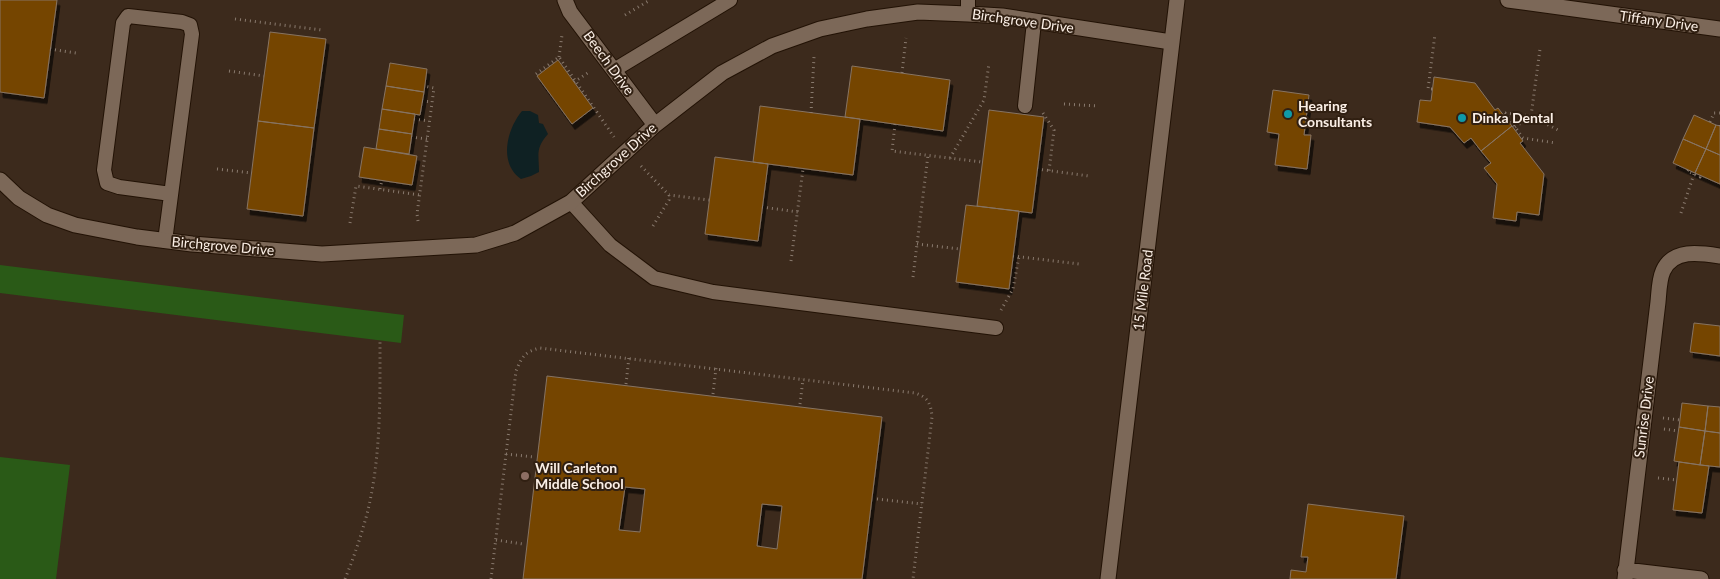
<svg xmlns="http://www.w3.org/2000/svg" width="1720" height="579" viewBox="0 0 1720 579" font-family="Lato,sans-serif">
	<defs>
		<filter id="shadow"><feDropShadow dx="3" dy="5.5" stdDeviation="0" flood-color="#0009"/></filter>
	</defs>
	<rect width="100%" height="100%" fill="#3c2a1c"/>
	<path fill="#2a5a17" d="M0 265 404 315 401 343 0 293Z
		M0 457 70 465 56 579H0Z"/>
	<path fill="#0f2123" d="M522 111H530L538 115 539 123 543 124 548 134C535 149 539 154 539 172L531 176 521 179C498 163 507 129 522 111Z"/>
	<path fill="#744403" stroke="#877462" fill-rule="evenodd" filter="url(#shadow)" d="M0 0H57L44 98 0 92Z
		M270 32 326 39 314 128 258 121Z
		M558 60 593 108 572 124 537 76Z
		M390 63 427 69 424 92 386 86Z
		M852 66 950 80 943 131 845 117Z
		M1434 77 1475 83 1495 110 1498 108 1512 126 1481 151 1471 138 1464 143 1450 127 1417 122 1420 100 1431 101Z
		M386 86 424 92 420 115 382 109Z
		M1273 90 1309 95 1304 135H1311L1307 169 1275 165 1279 134 1267 132Z
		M760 106 860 119 853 175 753 162Z
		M382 109 415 114 412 134 379 129Z
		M989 110 1044 117 1032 213 977 206Z
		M1694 115 1716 125 1706 149 1683 139Z
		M258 121 314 128 303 216 247 209Z
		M1716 125 1720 126V155L1706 149Z
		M1512 126 1523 141 1520 143 1544 174 1539 215 1517 212 1516 221 1493 218 1497 184 1484 168 1491 163 1481 151Z
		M379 129 412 134 409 154 376 149Z
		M1683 139 1706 149 1695 173 1673 163Z
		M364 147 417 156 412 185 359 177Z
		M1706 149 1720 155V184L1695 173Z
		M715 157 768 164 758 241 705 234Z
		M966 205 1019 211 1009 289 956 282Z
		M1694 323 1720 326V356L1690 352Z
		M547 376 882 417 862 579H523ZM625 487 645 489 640 532 619 530ZM762 504 782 506 777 549 757 546Z
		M1682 403 1708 406 1705 431 1679 427Z
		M1708 406 1720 407V433L1705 431Z
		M1679 427 1705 431 1700 465 1674 461Z
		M1705 431 1720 433V467L1700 465Z
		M1679 462 1709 466 1702 513 1673 510Z
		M1308 504 1404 516 1396 579H1290L1291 570 1306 572 1308 557H1301Z"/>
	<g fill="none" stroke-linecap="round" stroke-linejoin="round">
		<g stroke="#221205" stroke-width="16">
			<path id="lane" d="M968 14V0
				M614 70 730 0
				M1025 106 1034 22
				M571 202 610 245 654 278 713 292 996 328
				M165 241 192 34 190 25 182 22 128 16 123 23 104 170 107 183 119 187 171 194"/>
		</g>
		<g stroke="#221205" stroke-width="17">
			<path id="street" d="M565 0 570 12 655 125
				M1508 0 1720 29
				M0 180 19 198 47 215 75 225 137 237 192 244 322 254 476 245 515 233 571 202 655 125 722 73 772 46 820 29 867 19 918 12 968 14 1002 16 1171 42
				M1625 570 1701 579
				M1625 579 1658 302C1659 292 1659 280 1663 271 1673 248 1701 253 1720 256"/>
		</g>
		<g stroke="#221205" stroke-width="17">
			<path id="secondary" d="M1108 579 1177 0"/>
		</g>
		<path stroke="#897a6e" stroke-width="3" stroke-dasharray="1 4" stroke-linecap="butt" d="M625 15 650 0
			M235 19 322 30
			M50 49 76 53
			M559 57 562 35
			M229 71 264 76
			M902 73 906 38
			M536 74 559 57 614 137
			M574 82 589 72
			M1432 89H1428L1435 34
			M422 101 432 102
			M1064 104 1098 106
			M811 113 814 57
			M1043 113 1054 130 1049 171
			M1505 113 1523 138 1556 143
			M1505 113 1531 116 1558 130
			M414 119 429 121
			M1710 122 1714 113H1720
			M895 124 892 151 982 162
			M1720 126V125
			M1515 127 1531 116 1540 49
			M411 137 427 139
			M950 158 984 100 989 63
			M641 166 669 195 709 200
			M217 169 252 173
			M1037 169 1089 176
			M1688 170 1687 171 1700 177V175
			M380 189 382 180
			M762 207 798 212
			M1681 213 1694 174
			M418 221 417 214 434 88 424 86
			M350 223 356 186 420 195
			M653 226 669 200V195
			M917 244 960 249
			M1013 256 1079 264
			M791 261 803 169
			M913 277 928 155
			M1001 310 1013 289 1019 256
			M626 384 629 357
			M713 394 716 368
			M800 404 803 379
			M1663 418 1680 420
			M1664 429 1678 431
			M506 454 534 457
			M1658 478 1677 480
			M877 499 922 504
			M496 540 523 544
			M345 579C354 557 361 536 367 514 381 458 380 400 380 342
			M491 579 516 371C522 357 524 352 540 348L915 393C928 397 931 404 932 417L913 579"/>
		<use href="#lane" stroke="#7c6858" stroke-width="14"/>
		<use href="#street" stroke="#7c6858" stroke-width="15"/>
		<use href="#secondary" stroke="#7c6858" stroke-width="15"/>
	</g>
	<g fill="#0f9aa8" stroke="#312012" stroke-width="2">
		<circle cx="1288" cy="114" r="5"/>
		<circle cx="1462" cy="118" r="5"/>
	</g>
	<circle fill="#8d6e63" stroke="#312012" stroke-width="2" cx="525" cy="476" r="5"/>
	<g text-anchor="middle" stroke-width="4" stroke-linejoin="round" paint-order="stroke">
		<g font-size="14" fill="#fbefe6" stroke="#312012">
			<text transform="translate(1023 21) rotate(8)" y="5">Birchgrove Drive</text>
			<text transform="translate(1659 21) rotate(8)" y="5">Tiffany Drive</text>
			<text transform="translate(609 63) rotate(54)" y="5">Beech Drive</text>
			<text transform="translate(616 160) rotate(-42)" y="5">Birchgrove Drive</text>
			<text transform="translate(223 246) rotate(5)" y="5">Birchgrove Drive</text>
			<text transform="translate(1143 290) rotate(-83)" y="5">15 Mile Road</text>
			<text transform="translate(1644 417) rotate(-83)" y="5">Sunrise Drive</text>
		</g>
		<g font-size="14" font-weight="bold" fill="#fbefe6" stroke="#312012" text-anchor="start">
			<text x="1298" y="111">Hearing<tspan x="1298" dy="16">Consultants</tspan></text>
			<text x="1472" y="123">Dinka Dental</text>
			<text x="535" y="473">Will Carleton<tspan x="535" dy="16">Middle School</tspan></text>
		</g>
	</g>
</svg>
